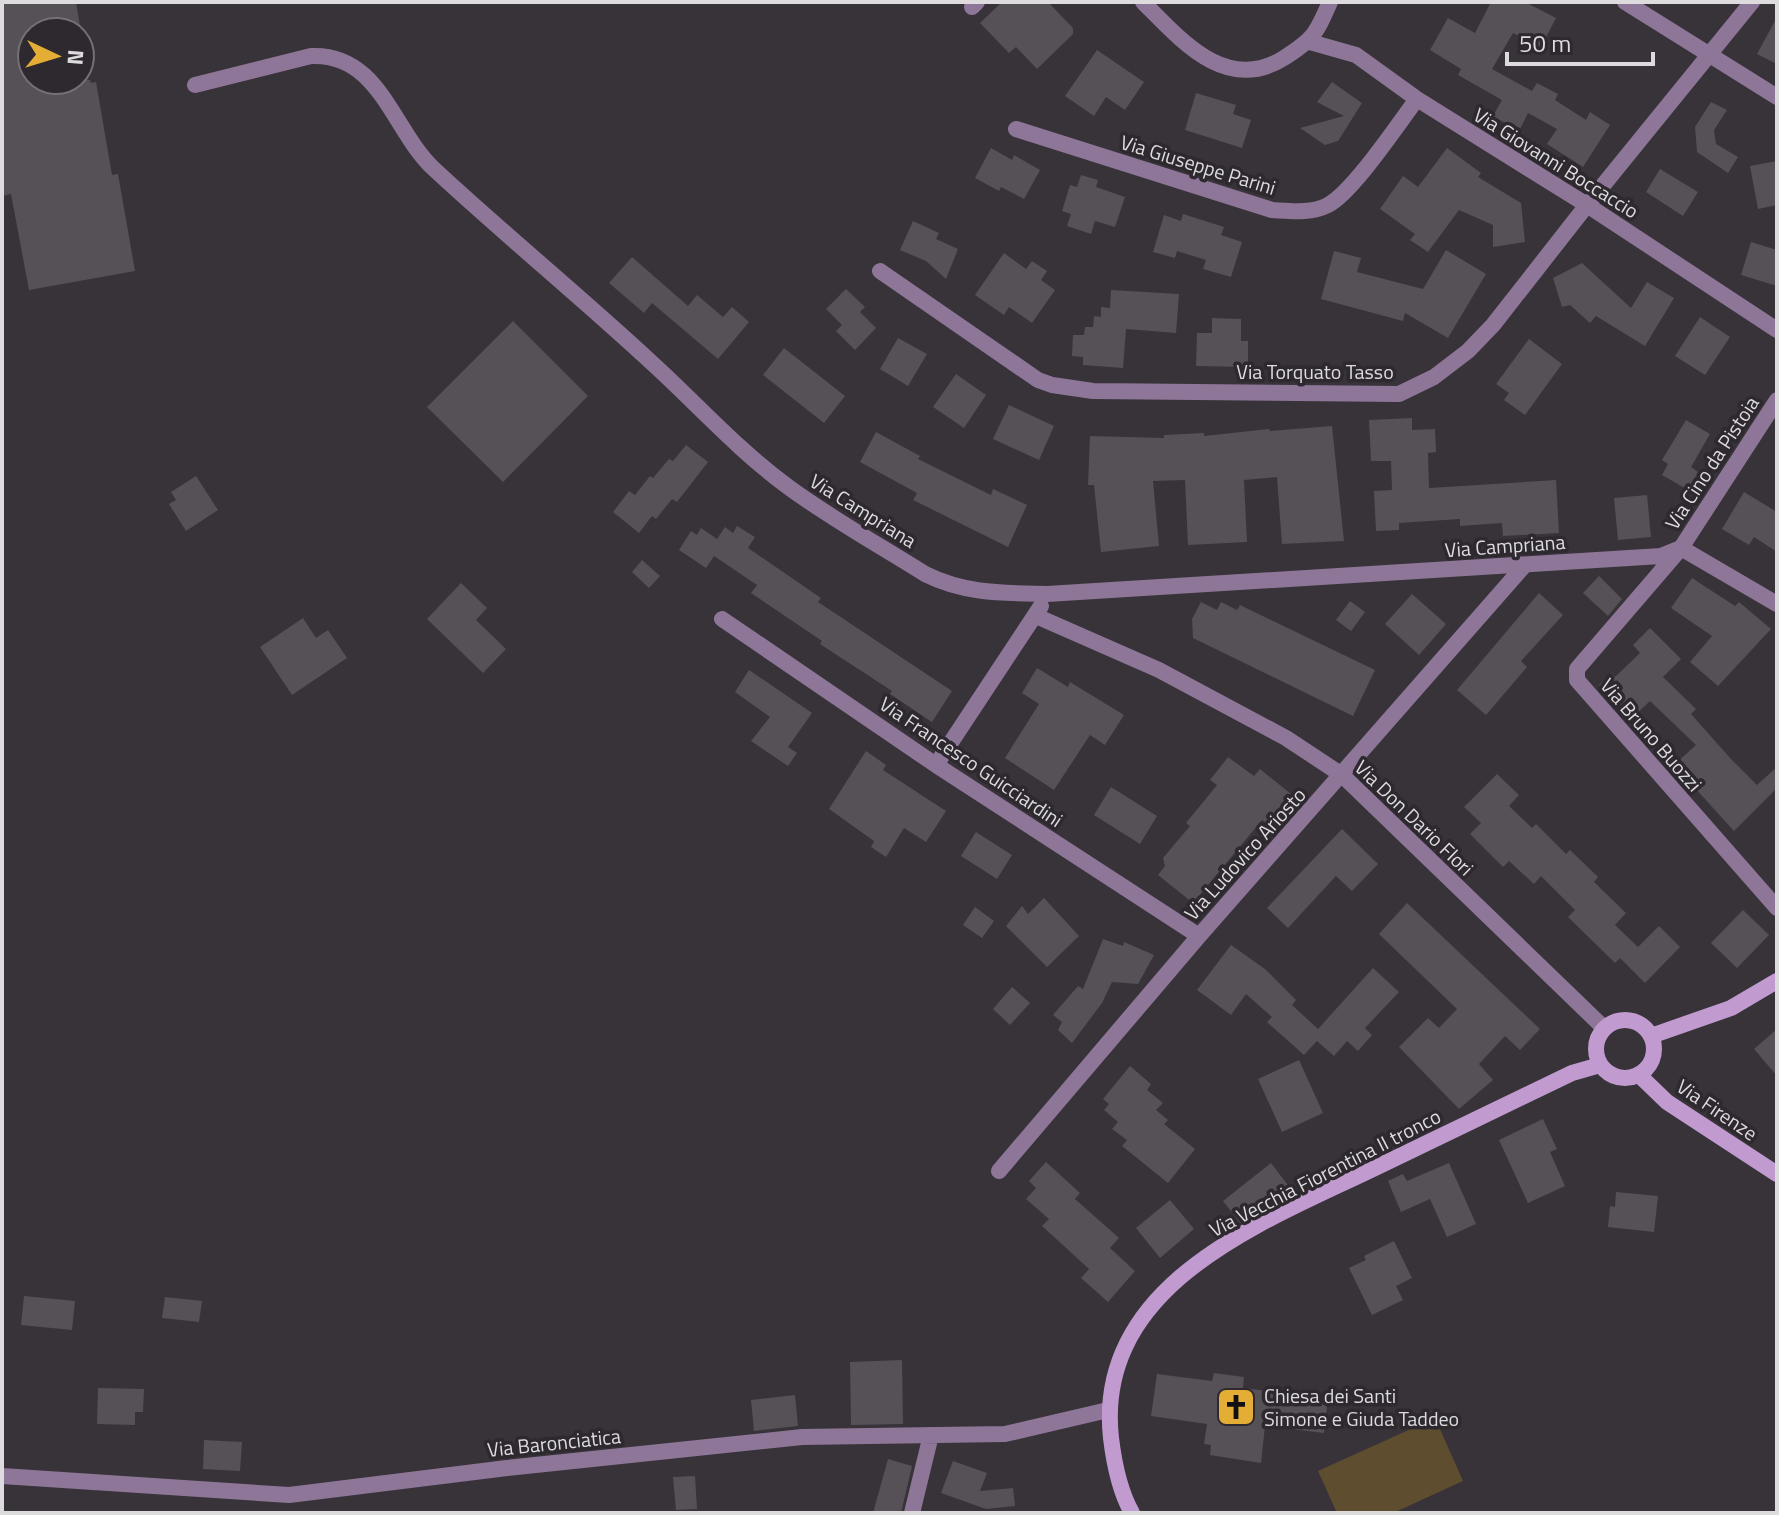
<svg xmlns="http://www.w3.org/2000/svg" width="1779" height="1515" viewBox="0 0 1779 1515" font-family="'Titillium Web',sans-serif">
	<rect width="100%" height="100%" fill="#373339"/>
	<path fill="#5e4d2f" d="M1435 1418 1463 1481 1393 1513H1337L1318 1471Z"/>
	<path fill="#555157" d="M2 2H76L81 32H32V80H90L91 83 96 82 112 175 118 174 135 271 29 290 11 194 2 196Z
		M1002 2H1048L1073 28V34L1037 69 1016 47 1009 53 980 23Z
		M1491 2H1525L1556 18 1541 47 1513 33 1492 69 1532 91 1537 83 1558 94 1555 100 1586 120 1590 112 1610 125 1583 167 1547 144 1557 129 1528 113 1519 131 1493 116 1502 100 1458 75 1461 69 1430 50 1448 18 1475 33Z
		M1777 17V64L1757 54Z
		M1097 50 1144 82 1125 110 1106 97 1094 116 1065 96Z
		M1332 82 1362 103 1338 141 1325 145 1300 128 1344 116 1317 102Z
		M1196 93 1236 105 1233 114 1251 120 1242 148 1185 130Z
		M1711 102 1727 110 1714 130 1716 144 1738 157 1728 173 1697 152 1695 127Z
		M991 148 1012 160 1014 155 1040 170 1024 199 1001 187 999 191 975 178Z
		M1447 148 1481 173 1478 177 1521 203 1525 242 1493 247V225L1459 210 1428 252 1410 240 1415 234 1380 209 1403 176 1418 187Z
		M1777 161V205L1758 209 1750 166Z
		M1660 169 1698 192 1683 216 1646 192Z
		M1081 175 1098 180 1096 187 1125 197 1115 227 1095 221 1091 234 1067 226 1071 214 1062 211 1070 185 1077 187Z
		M1183 214 1224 227 1221 235 1242 242 1231 277 1203 269 1206 260 1177 251 1175 258 1153 252 1164 215 1181 221Z
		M913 221 939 233 936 239 958 249 946 279 926 261 900 250Z
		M1751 242 1777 250V286L1741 275Z
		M1446 250 1486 274 1448 338 1405 313 1403 321 1321 299 1334 251 1361 258 1357 272 1423 289Z
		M1004 253 1026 269 1032 261 1047 271 1041 280 1055 290 1032 323 1009 307 1004 315 975 295Z
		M632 257 688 306 697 295 723 317 732 307 749 322 718 359 652 303 644 313 609 283Z
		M1582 263 1631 308 1647 282 1674 298 1645 346 1596 316 1590 323 1570 305 1562 307 1553 278Z
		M846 289 865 307 860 312 876 328 855 350 836 331 842 325 826 309Z
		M1111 290 1179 294 1176 333 1126 329 1123 368 1083 365V357L1072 356 1073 335H1084L1085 327H1093L1094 316 1101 317V307L1110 308Z
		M1700 317 1730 337 1705 375 1675 356Z
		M1212 318 1241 319V341H1248V367L1196 366 1197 333H1212Z
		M513 321 588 396 503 482 427 407Z
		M898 338 927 354 908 386 880 369Z
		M1529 339 1562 364 1525 415 1504 400 1509 393 1496 384Z
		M784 348 845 396 824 423 763 375Z
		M956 374 986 395 964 428 933 407Z
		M1009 405 1054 426 1039 460 993 439Z
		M1412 418V430L1435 429 1436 452 1428 453 1429 488 1556 480 1559 533 1503 536 1502 523 1460 526V519L1399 523V530L1376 531 1374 491 1392 490 1391 461H1371L1369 420Z
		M1686 420 1710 434 1691 467 1698 472 1688 490 1662 475 1668 464 1662 460Z
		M1332 426 1344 541 1282 544 1277 477 1244 480 1247 542 1188 545 1185 480 1153 481 1159 546 1101 552 1094 485H1088L1090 436 1164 438V435L1204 433V436L1269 429 1270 431Z
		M876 432 920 456 918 459 991 495 993 489 1027 505 1008 547 913 500 917 493 860 462Z
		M686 445 708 462 677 502 672 499 656 519 652 516 639 533 613 512 629 491 635 495 650 476 653 478 669 459 673 461Z
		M196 476 218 510 186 531 169 504 176 500 171 492Z
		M1744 492 1777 512V552L1754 537 1749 545 1722 529Z
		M1647 495 1651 537 1618 540 1614 498Z
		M737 526 755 537 748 548 821 598 818 602 952 691 932 722 890 694 892 691 820 644 822 641 751 593 757 585 714 556 706 568 679 550 691 531 697 535 701 528 717 539 725 527 733 533Z
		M642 560 660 576 649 588 632 572Z
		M1599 576 1622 599 1608 616 1583 593Z
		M1692 578 1735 606 1739 602 1771 629 1718 686 1690 662 1712 636 1671 608Z
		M461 583 487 608 476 620 506 649 483 673 427 619Z
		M1539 593 1563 615 1521 661 1527 667 1486 715 1457 690Z
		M1412 594 1446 624 1419 655 1385 624Z
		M1350 601 1365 612 1351 631 1336 620Z
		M1201 602 1217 610 1221 602 1237 610 1240 605 1375 670 1353 716 1193 638 1192 619Z
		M303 618 316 638 328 630 347 658 292 695 260 647Z
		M1650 628 1681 659 1663 677 1696 709 1691 714 1731 759 1757 785 1777 767V788L1734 831 1674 765 1696 745 1650 701 1632 718 1599 685 1611 673 1615 677 1640 653 1633 645Z
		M1037 668 1068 687 1070 682 1124 715 1105 745 1090 735 1054 790 1005 758 1039 704 1022 693Z
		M749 670 812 713 788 747 797 753 788 766 751 741 770 717 735 692Z
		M866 751 886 765 883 770 946 811 926 842 904 828 886 857 871 847 874 841 829 809Z
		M1228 757 1254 776 1260 769 1291 794 1266 823 1262 820 1193 903 1158 875 1165 866 1163 858 1190 826 1186 823 1217 785 1210 780Z
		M1497 774 1519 795 1509 806 1532 828 1536 824 1566 854 1570 850 1598 877 1594 882 1626 913 1615 925 1638 947 1659 926 1680 947 1645 983 1620 958 1615 963 1568 917 1575 910 1541 876 1534 884 1509 861 1503 867 1470 834 1481 823 1464 807Z
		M1111 787 1157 816 1140 844 1094 815Z
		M1342 829 1378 864 1352 891 1336 876 1288 928 1267 908Z
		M976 832 1012 855 997 879 961 856Z
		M1044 898 1079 936 1047 967 1006 926 1022 906 1028 914Z
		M1407 903 1540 1029 1520 1050 1505 1036 1479 1064 1493 1080 1459 1109 1399 1047 1428 1018 1439 1028 1457 1009 1379 934Z
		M975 907 994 921 982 938 963 925Z
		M1743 910 1769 935 1737 968 1711 943Z
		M1103 939 1123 946 1124 942 1154 955 1138 984 1112 982 1102 1003 1072 1043 1058 1030 1062 1022 1053 1015 1078 986 1083 989Z
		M1231 945 1265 969 1296 1000 1292 1005 1318 1029 1373 968 1399 992 1365 1028 1372 1035 1358 1051 1347 1041 1334 1056 1317 1041 1304 1055 1267 1022 1272 1017 1246 994 1231 1015 1197 990Z
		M1012 987 1030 1003 1010 1025 993 1009Z
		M1777 1029V1076L1754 1049Z
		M1299 1060 1323 1113 1282 1132 1258 1079Z
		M1130 1066 1151 1084 1147 1090 1163 1103 1156 1110 1168 1120 1164 1124 1195 1149 1168 1183 1122 1146 1127 1140 1112 1129 1118 1122 1104 1110 1109 1104 1103 1099Z
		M1543 1119 1557 1149 1550 1152 1565 1186 1528 1203 1499 1140Z
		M1046 1162 1080 1193 1075 1199 1119 1238 1110 1248 1135 1271 1108 1302 1081 1278 1089 1269 1042 1226 1049 1219 1026 1199 1036 1188 1029 1181Z
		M1271 1163 1290 1188 1258 1213 1240 1223 1223 1201Z
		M1449 1163 1476 1224 1447 1237 1430 1199 1401 1212 1388 1181 1403 1174 1407 1181Z
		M1616 1192 1658 1196 1654 1232 1608 1227 1610 1206 1615 1207Z
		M1170 1200 1194 1229 1160 1258 1136 1228Z
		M1394 1241 1412 1278 1396 1286 1403 1300 1372 1315 1349 1268 1366 1260 1364 1256Z
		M24 1296 75 1301 72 1330 21 1325Z
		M165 1297 202 1301 199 1322 162 1318Z
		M902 1360 903 1424 851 1425 850 1362Z
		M1214 1373 1244 1377 1243 1388 1328 1398 1324 1433 1265 1426 1261 1463 1210 1455 1211 1445 1204 1444 1207 1424 1151 1416 1157 1374 1212 1381Z
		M98 1388 144 1389 143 1412H135V1425L97 1424Z
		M795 1395 798 1426 754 1431 751 1400Z
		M204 1440 242 1442 240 1471 203 1469Z
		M888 1459 912 1466 901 1513H873Z
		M953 1461 987 1473 980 1491 1013 1488 1015 1506 986 1509 941 1493Z
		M695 1476 697 1509 676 1510 673 1477Z"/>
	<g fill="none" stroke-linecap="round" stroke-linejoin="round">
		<path stroke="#8e7698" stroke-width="16" d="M1143 2C1181 40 1226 94 1284 58 1314 39 1316 34 1330 2
			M1625 2 1777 97
			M972 7 977 2
			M1310 42 1356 55 1417 99 1587 205 1777 330
			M195 85 311 56C380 53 392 130 434 169 505 235 581 297 652 363 697 404 738 450 787 486 830 518 879 545 925 574 965 594 1003 593 1047 594L1661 556 1681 548
			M1016 129 1272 210C1290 211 1311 214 1328 205 1353 192 1398 124 1417 99
			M880 271 1038 380 1052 385 1093 391 1399 394 1434 377 1468 351 1493 325 1587 205 1752 2
			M1777 400 1681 548 1577 669V680L1777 908
			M1681 548 1777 604
			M1036 616 1159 670 1286 738 1342 775 1604 1028
			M722 619 936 765 1199 936
			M936 765 1041 606
			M999 1171 1199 936 1524 566
			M2 1476 289 1495 507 1468 802 1437 1005 1434 1108 1410
			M912 1513 931 1435"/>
		<path stroke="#c19bd0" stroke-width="16" d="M1596 1049a29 29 0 1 1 58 0a29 29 0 1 1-58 0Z
			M1651 1036 1731 1008 1777 981
			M1639 1075 1667 1102 1777 1174
			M1132 1513C1119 1490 1114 1463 1111 1438 1094 1284 1263 1222 1375 1168 1441 1136 1506 1105 1572 1073L1600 1065"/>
	</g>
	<defs>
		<g id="church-square" transform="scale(2)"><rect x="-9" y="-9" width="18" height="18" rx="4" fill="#e4ad35" stroke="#2d292f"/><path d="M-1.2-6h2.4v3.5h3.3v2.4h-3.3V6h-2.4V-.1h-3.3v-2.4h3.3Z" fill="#111"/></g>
	</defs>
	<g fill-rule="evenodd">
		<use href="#church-square" x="1236" y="1407"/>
	</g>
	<g text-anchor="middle" stroke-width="7" stroke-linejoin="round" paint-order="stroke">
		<g font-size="20" fill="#dedbdf" stroke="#2d292f">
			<text transform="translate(1556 163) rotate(32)" y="7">Via Giovanni Boccaccio</text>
			<text transform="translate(1198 165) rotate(17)" y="7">Via Giuseppe Parini</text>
			<text x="1315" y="379">Via Torquato Tasso</text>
			<text transform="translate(1712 463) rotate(-57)" y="7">Via Cino da Pistoia</text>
			<text transform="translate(863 511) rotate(32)" y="7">Via Campriana</text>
			<text transform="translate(1505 546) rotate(-4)" y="7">Via Campriana</text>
			<text transform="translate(1651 735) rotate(49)" y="7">Via Bruno Buozzi</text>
			<text transform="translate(971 762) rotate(34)" y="7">Via Francesco Guicciardini</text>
			<text transform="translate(1414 818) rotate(44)" y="7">Via Don Dario Flori</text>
			<text transform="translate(1245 854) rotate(-48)" y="7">Via Ludovico Ariosto</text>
			<text transform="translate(1717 1110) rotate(34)" y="7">Via Firenze</text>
			<text transform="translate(1325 1173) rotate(-27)" y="7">Via Vecchia Fiorentina II tronco</text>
			<text transform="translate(554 1443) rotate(-6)" y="7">Via Baronciatica</text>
		</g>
		<g font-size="20" fill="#dedbdf" stroke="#2d292f" text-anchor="start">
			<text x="1264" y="1403">Chiesa dei Santi<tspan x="1264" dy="23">Simone e Giuda Taddeo</tspan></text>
		</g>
	</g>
	<rect width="1779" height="1515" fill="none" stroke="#dedbdf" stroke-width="8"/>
	<g transform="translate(56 56) rotate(94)"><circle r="38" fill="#2d292f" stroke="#747075" stroke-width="2"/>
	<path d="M0-6L14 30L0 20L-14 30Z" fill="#e4ad35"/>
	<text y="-12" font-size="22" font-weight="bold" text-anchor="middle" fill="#dedbdf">N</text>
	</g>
	<path d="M1507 52v12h146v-12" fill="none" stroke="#dedbdf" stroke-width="4"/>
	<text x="1519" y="52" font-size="24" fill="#dedbdf" stroke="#2d292f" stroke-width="6" paint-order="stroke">50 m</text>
</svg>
